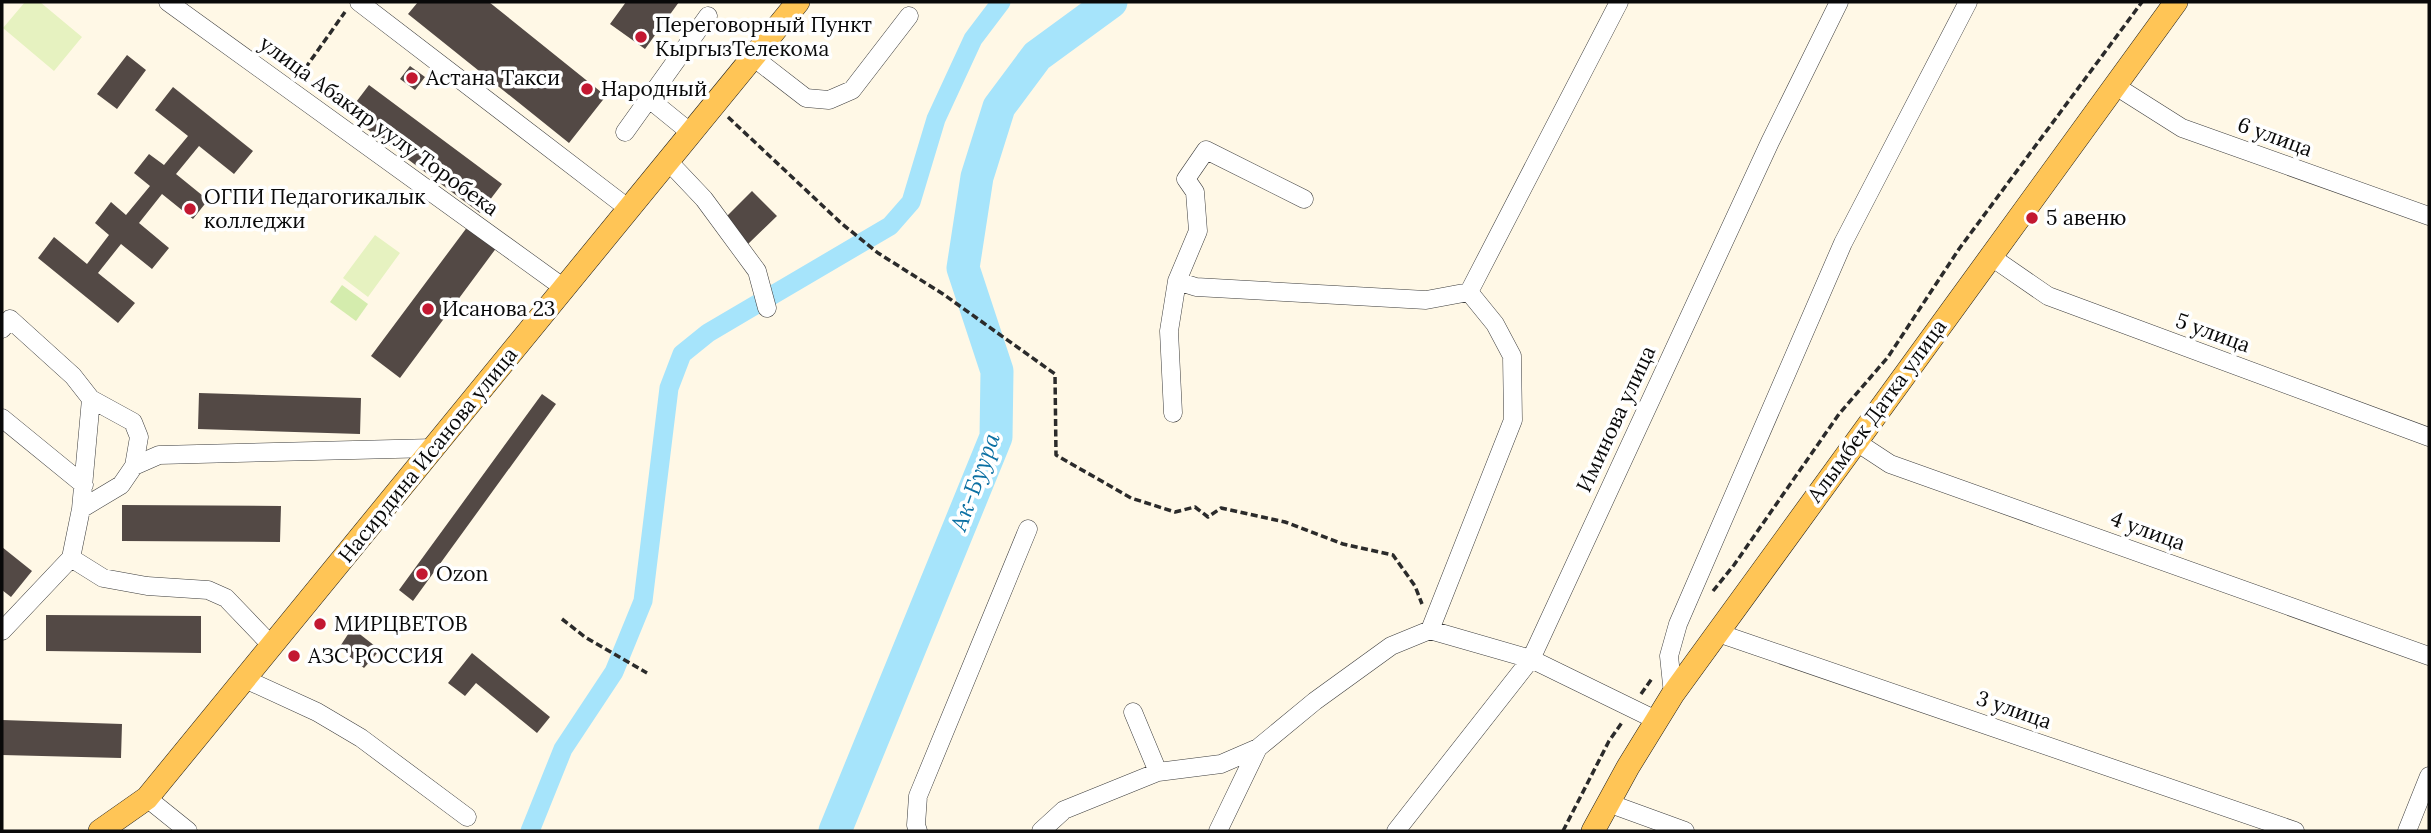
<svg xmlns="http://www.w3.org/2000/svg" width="2431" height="833" viewBox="0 0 2431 833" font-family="Lora,serif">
	<rect width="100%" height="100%" fill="#fff8e6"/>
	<path fill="#d4ecad" d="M342 285 368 304 356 321 330 302Z"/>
	<path fill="#e6f2c0" d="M25 2H40L82 37 54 71 3 28Z
		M375 235 400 253 368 297 343 278Z"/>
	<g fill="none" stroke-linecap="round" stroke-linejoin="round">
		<path stroke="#a6e4fb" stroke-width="19" d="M530 831 563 749 614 672 643 601 669 388 682 354 708 333 890 226 911 202 936 119 973 39 1001 2"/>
		<path stroke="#a6e4fb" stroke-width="33" d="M835 831 996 437 997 371 963 268 977 177 999 107 1037 56 1111 2"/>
	</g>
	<path fill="#534945" d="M418 2H489L606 96 569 143 408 14Z
		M626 2H679L645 49 610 24Z
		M127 55 146 70 117 109 97 94Z
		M410 66 425 77 415 90 400 79Z
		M369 85 502 184 480 213 347 114Z
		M173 87 253 151 234 174 199 146 176 174 208 200 193 219 162 194 139 223 169 248 152 269 121 244 98 273 135 303 118 323 38 258 54 237 87 264 109 235 95 223 111 202 126 215 150 186 134 173 149 154 164 165 188 136 155 110Z
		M752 191 777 216 748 244 724 219Z
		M468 226 497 247 400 378 371 356Z
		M199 393 361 398 360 434 198 429Z
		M542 394 556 404 413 601 399 590Z
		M122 505 281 506 280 542 122 541Z
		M2 547 32 571 11 597 2 590Z
		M46 615 201 616V653L46 651Z
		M352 628 380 650 364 668 339 648Z
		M472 653 550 717 537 733 476 683 465 696 448 683Z
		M2 720 122 724 121 758 2 755Z"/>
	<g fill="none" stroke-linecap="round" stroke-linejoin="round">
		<g stroke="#3c3c3c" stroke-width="19">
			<path id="minor" d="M168 2 564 288
				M359 2 629 209
				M753 57 806 98 829 100 852 90 909 16
				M2114 85 2182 128 2429 216
				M648 98 691 133
				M625 132 708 16
				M668 161 704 199 757 271 767 308
				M1990 256 2048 296 2429 437
				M1177 281 1196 287 1426 300 1469 292
				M2 329 10 319 73 376 91 399 81 509 71 558 2 631
				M1173 413 1169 331 1177 281 1198 231 1195 192 1186 179 1206 150 1304 199
				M2 418 84 485
				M1855 441 1890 464 2429 656
				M134 466 159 455 434 448
				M81 509 121 485 134 466 139 437 133 422 91 399
				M71 558 103 578 147 586 208 590 226 598 272 646
				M1430 630 1513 420 1512 356 1495 324 1469 292 1619 2
				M1718 633 2295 831
				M245 679 317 712 361 738 467 817
				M1673 694 1669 656 1678 624 1843 243 1968 2
				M1133 712 1158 772
				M147 798 188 831
				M1608 803 1685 831
				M918 831 916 825 918 796 1028 529
				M1041 831 1064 810 1158 772 1221 764 1258 748 1315 701 1391 646 1430 630 1531 659 1656 720
				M1218 831 1258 748
				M1396 831 1531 659 1770 142 1839 2
				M2407 831 2429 776"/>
		</g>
		<g stroke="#1a1a1a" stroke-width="24">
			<path id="major" d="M100 831 147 798 798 2
				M1593 831 1628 767 1673 694 2176 2"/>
		</g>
		<path stroke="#2b2b2b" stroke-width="3.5" stroke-dasharray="7 3.5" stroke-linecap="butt" d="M299 77 345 12
			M728 117 841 223 878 253 943 294 1055 374 1056 455 1131 498 1175 512 1195 507 1208 517 1221 508 1285 522 1343 544 1393 555 1415 586 1422 604
			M1713 591 1734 565 1839 414 1888 357 1959 249 2142 2
			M562 619 585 637 647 673
			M1641 694 1653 677
			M1563 831 1609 741 1623 721"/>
		<use href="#minor" stroke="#fff" stroke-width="18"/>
		<use href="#major" stroke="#ffc556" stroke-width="23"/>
	</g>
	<g fill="#c31831" stroke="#fff" stroke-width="2.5">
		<circle cx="641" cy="37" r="7"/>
		<circle cx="412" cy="78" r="7"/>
		<circle cx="587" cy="89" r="7"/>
		<circle cx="190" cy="209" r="7"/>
		<circle cx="2032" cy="218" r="7"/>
		<circle cx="428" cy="309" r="7"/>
		<circle cx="422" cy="574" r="7"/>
		<circle cx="320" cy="624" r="7"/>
		<circle cx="294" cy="656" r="7"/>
	</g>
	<g text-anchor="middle" stroke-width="7" stroke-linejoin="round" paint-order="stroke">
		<g font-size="21" fill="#090909" stroke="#fff" text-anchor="start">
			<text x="655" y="32">Переговорный Пункт<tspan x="655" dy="24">КыргызТелекома</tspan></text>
			<text x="426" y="85">Астана Такси</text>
			<text x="601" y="96">Народный</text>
			<text x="204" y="204">ОГПИ Педагогикалык<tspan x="204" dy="24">колледжи</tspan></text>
			<text x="2046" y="225">5 авеню</text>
			<text x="442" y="316">Исанова 23</text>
			<text x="436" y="581">Ozon</text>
			<text x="334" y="631">МИРЦВЕТОВ</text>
			<text x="308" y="663">АЗС РОССИЯ</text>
		</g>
		<g font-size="21" fill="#090909" stroke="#fff">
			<text transform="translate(379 126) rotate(36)" y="7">улица Абакир уулу Торобека</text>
			<text transform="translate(2275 137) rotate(20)" y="7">6 улица</text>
			<text transform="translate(2213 333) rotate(20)" y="7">5 улица</text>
			<text transform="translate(1877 411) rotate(-54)" y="7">Алымбек Датка улица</text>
			<text transform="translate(1616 419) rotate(-65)" y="7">Иминова улица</text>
			<text transform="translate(428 455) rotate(-51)" y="7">Насирдина Исанова улица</text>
			<text transform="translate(2148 531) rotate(20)" y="7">4 улица</text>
			<text transform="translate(2014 710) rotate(19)" y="7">3 улица</text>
		</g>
		<g font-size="23" font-style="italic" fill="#0b70a3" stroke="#fff">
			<text transform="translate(975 482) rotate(-70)" y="8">Ак-Буура</text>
		</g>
	</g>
	<rect width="2431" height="833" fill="none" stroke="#090909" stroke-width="7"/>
</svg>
